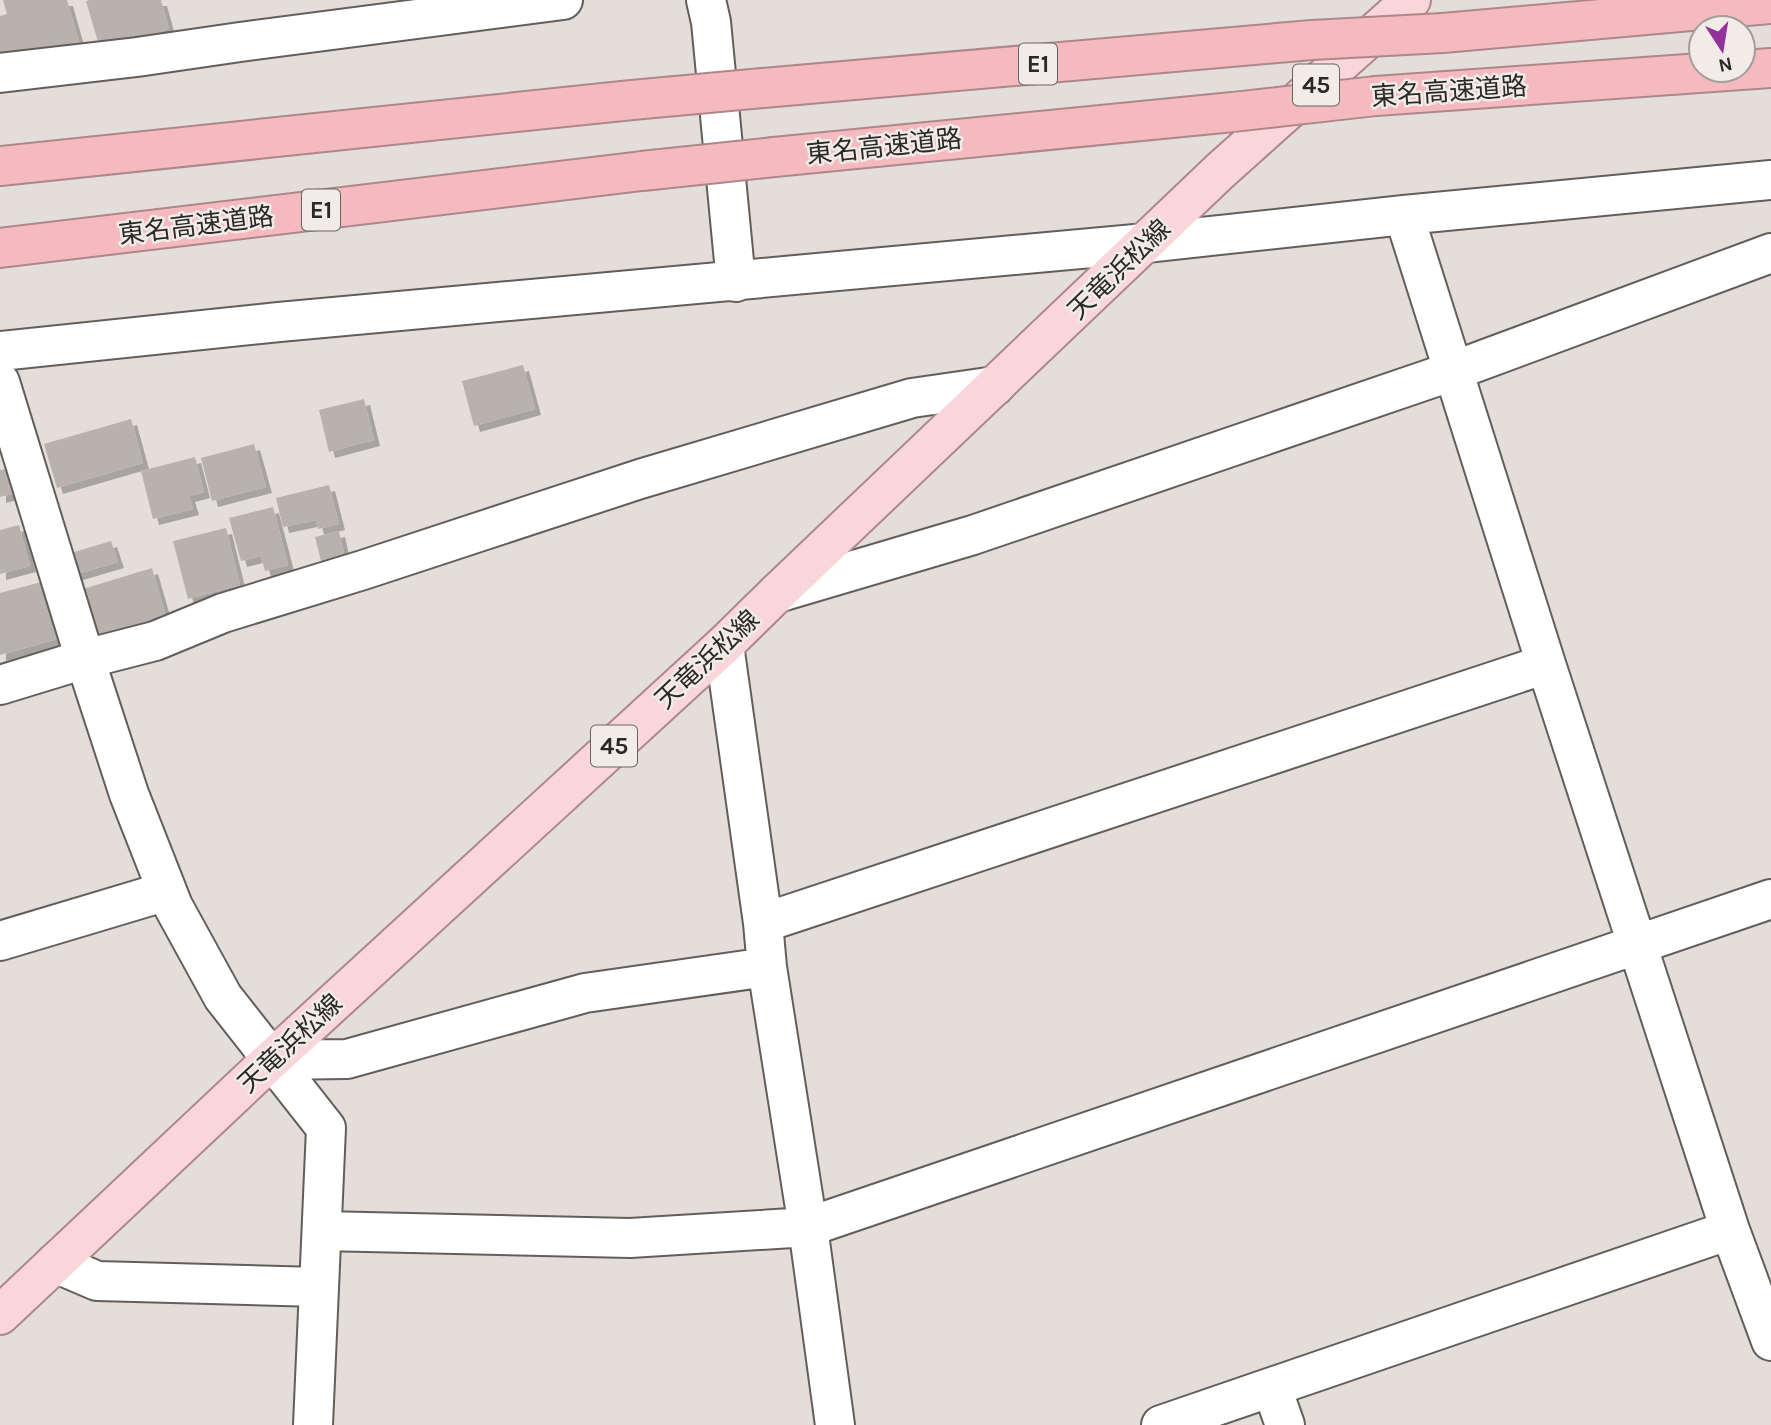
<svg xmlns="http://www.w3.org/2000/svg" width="1771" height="1425" viewBox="0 0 1771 1425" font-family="Karla,'Noto Sans JP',sans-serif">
	<defs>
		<filter id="shadow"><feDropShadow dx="6" dy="6" stdDeviation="0" flood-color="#0004"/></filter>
	</defs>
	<rect width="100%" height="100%" fill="#e4deda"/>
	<path fill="#b8b2af" filter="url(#shadow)" d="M3 0H67L80 46 4 67 0 53V16L7 14Z
		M90 0H161L169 29 100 49 86 1Z
		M523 365 535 409 474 426 462 381Z
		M364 399 374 440 329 452 319 410Z
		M131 419 143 463 57 488 44 444Z
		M254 444 266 487 212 501 201 458Z
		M195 457 204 492 189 496 193 509 153 519 141 471Z
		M7 469 12 494 0 497V470Z
		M329 485 339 524 318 529 316 520 283 527 276 498Z
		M273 507 288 565 265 571 261 556 241 561 229 518Z
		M19 525 30 566 0 574V530Z
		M226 528 240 585 188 599 173 541Z
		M339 531 347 567 324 573 315 537Z
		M111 541 118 562 74 575 68 554Z
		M152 568 167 620 98 640 83 589Z
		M45 581 61 638 0 655V593Z"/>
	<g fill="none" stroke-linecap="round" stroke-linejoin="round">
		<g stroke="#625e5a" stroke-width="42">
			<path id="minor" d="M706 0 711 22 736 282
				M0 73 137 57 240 42 563 0
				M1404 215 1546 664 1730 1230 1771 1341
				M0 351 279 322 1146 243 1404 215 1771 180
				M0 382 85 659 129 794 173 906 223 997 326 1128 313 1425
				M777 593 973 535 1453 371 1771 253
				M724 645 763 923 767 967 808 1227 835 1425
				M0 685 85 659 155 641 223 613 363 570 640 479 912 398 995 386
				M763 923 1546 664
				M0 941 167 891
				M271 1060 347 1059 585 993 767 967
				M322 1231 630 1238 808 1227 1771 899
				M55 1263 97 1281 319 1287
				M1272 1388 1285 1425
				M1161 1425 1730 1230"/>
		</g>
		<g stroke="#ae878a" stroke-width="42">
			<path id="primary" d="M0 1315 271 1060 724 645 777 593 1220 171 1411 0"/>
		</g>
		<g stroke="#ae878a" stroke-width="42">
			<path id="motorway" d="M1443 33 1771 4
				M763 88 1312 40
				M1376 96 1771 68
				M774 157 1233 112
				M0 166 632 100
				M0 248 642 171"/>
		</g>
		<use href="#minor" stroke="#fff" stroke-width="38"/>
		<use href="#primary" stroke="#f8d6d9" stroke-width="38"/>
		<use href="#motorway" stroke="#f4babf" stroke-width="38"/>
		<g stroke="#ae878a" stroke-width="42" stroke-linecap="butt">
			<path id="motorway-bridge" d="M1312 40 1443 33
				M632 100 763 88
				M1233 112 1376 96
				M642 171 774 157"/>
		</g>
		<use href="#motorway-bridge" stroke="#f4babf" stroke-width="38"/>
	</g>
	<g text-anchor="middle" stroke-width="5" stroke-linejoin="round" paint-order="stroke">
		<g fill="#f1ece7" stroke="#666461" stroke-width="2">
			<rect x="1019" y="43.5" width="38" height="41" rx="5"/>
			<rect x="1293" y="64.5" width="46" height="41" rx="5"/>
			<rect x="302" y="189.5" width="38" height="41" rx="5"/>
			<rect x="591" y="725.5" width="46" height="41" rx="5"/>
		</g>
		<g font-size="24" font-weight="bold" fill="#2b2927">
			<text x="1038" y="72">E1</text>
			<text x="1316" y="93">45</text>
			<text x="321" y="218">E1</text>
			<text x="614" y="754">45</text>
		</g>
		<g font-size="26" fill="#2b2927" stroke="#f1ece7">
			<text transform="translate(1449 91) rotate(-4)" y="9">東名高速道路</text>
			<text transform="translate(884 146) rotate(-6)" y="9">東名高速道路</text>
			<text transform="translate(196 225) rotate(-7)" y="9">東名高速道路</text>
			<text transform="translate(1119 269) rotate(-44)" y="9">天竜浜松線</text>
			<text transform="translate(707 659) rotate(-43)" y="9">天竜浜松線</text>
			<text transform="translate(290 1043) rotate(-43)" y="9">天竜浜松線</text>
		</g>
	</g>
	<g transform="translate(1722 49) rotate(168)"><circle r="33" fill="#f1ece7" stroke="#a29e9a" stroke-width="2"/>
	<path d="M0-5L12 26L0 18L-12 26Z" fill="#92329a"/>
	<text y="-10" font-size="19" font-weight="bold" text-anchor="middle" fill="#2b2927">N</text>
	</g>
</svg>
